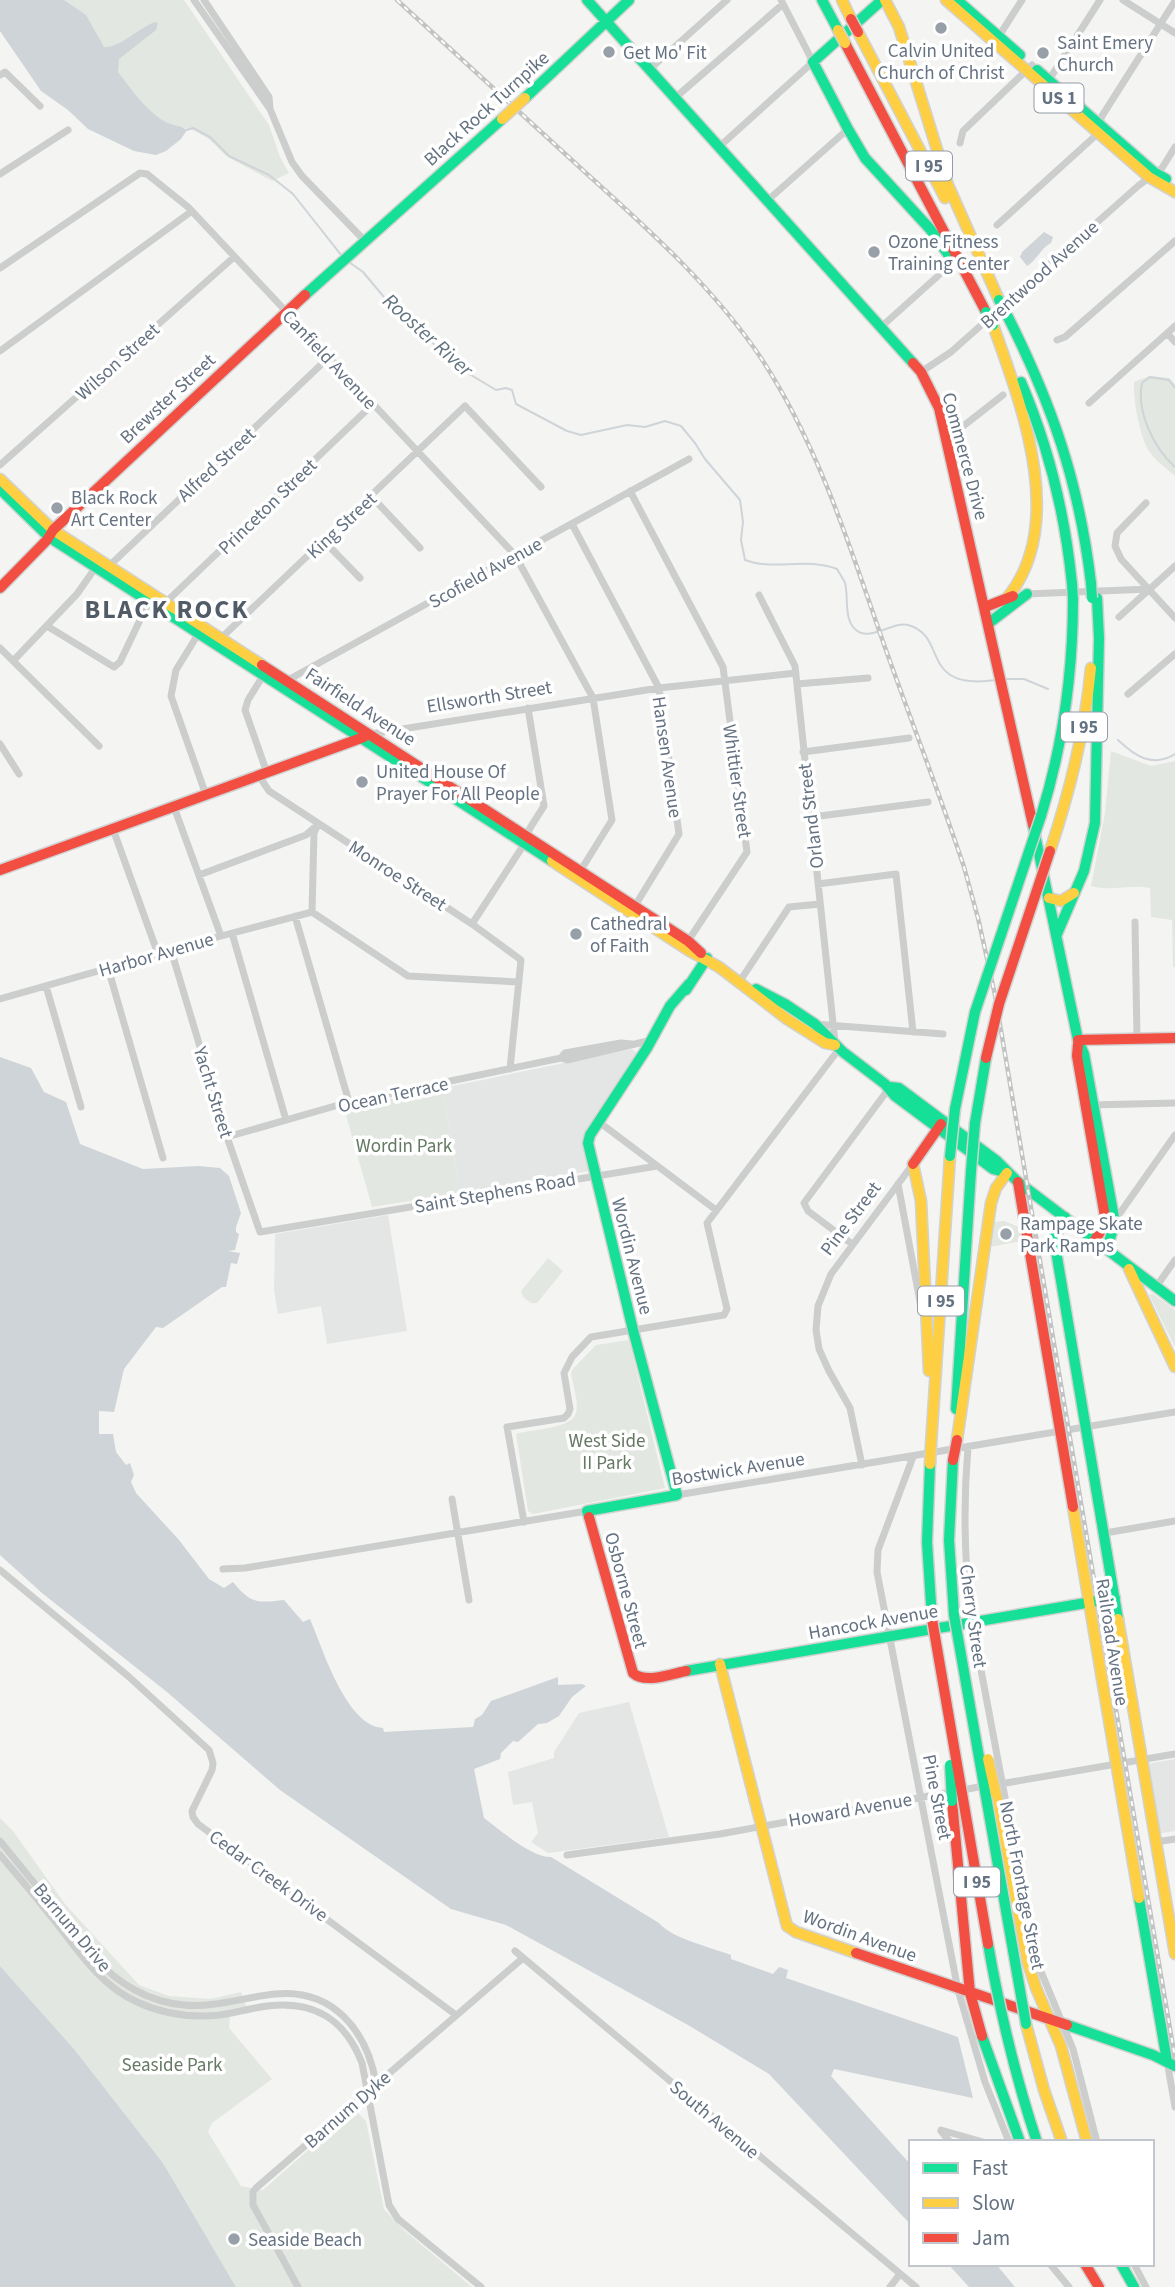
<svg xmlns="http://www.w3.org/2000/svg" width="1175" height="2287" viewBox="0 0 1175 2287" font-family="'Source Sans 3',sans-serif">
	<rect width="100%" height="100%" fill="#f4f4f2"/>
	<path fill="#e4e6e5" d="M632 1049 638 1054 635 1060 592 1123 583 1148 590 1167 589 1171 460 1193 443 1088Z
		M388 1215 407 1331 327 1344 321 1306 278 1314 274 1290 275 1234Z
		M629 1702 669 1837 548 1853 531 1842 538 1833 532 1802 513 1805 508 1772 554 1758V1752L579 1713Z
		M1175 1759V1831L1157 1834 1147 1764Z"/>
	<path fill="#e3e7e1" d="M30 0H184L269 125 280 157 289 173 272 181 226 156 209 139 193 130 177 127 161 130Z
		M1149 376 1169 378 1175 384V476C1166 468 1153 459 1147 448 1139 431 1133 401 1134 382Z
		M1111 751 1151 766 1175 761V967H1173L1172 920 1151 917 1150 888C1130 884 1111 892 1091 886L1105 813Z
		M443 1088 460 1193 372 1207 344 1108Z
		M1004 1221 1019 1227 1022 1241 990 1247 994 1222Z
		M548 1258 563 1271 537 1303H531L523 1297 521 1291Z
		M1153 1294 1175 1310V1347L1149 1295Z
		M629 1340 665 1488 533 1514 528 1511 516 1434C531 1429 572 1429 576 1413 579 1402 573 1386 571 1374L572 1370 596 1345Z
		M0 1818 13 1831 65 1904 139 1985 169 1996 210 1999 241 1992 249 2013 230 2017 229 2028 272 2079 212 2123 208 2132 241 2186 263 2190 349 2114 358 2113 366 2121 384 2209 404 2230 472 2287H236L163 2163 74 2049 0 1966Z"/>
	<path fill="#ced4d8" d="M0 0H64L86 15 104 47C120 48 138 28 155 22L158 23 156 30 119 59 118 72C131 89 147 112 166 122 173 126 180 125 187 130L181 139 166 151 156 155 134 151 88 129 68 110 41 91 0 31Z
		M1044 232 1053 237 1051 243C1040 249 1037 260 1027 266L1020 257 1022 252Z
		M0 1057 31 1068 44 1092 66 1102 80 1144 143 1169 198 1166 220 1168 229 1176 241 1213 236 1227V1232L239 1234 235 1250 228 1251 240 1253 237 1264 231 1263 226 1287H222L163 1328 156 1327 124 1369 114 1412 99 1411V1434H113L116 1452 126 1465 130 1463 134 1475 131 1482 136 1493 179 1540 209 1579 224 1588 233 1582C251 1604 257 1603 284 1600L303 1622 310 1619C323 1649 346 1726 383 1728L384 1732 473 1727 475 1719 482 1715 491 1701 558 1677V1685L582 1684 586 1686 572 1697 559 1716 547 1723 538 1724 518 1742 513 1741 501 1753 500 1759 474 1769 484 1818C500 1830 531 1857 551 1857L659 1923C673 1939 710 1947 731 1955V1959L773 1974 779 1967 788 1970 786 1978 958 2037 973 2098 834 2069 831 2076 911 2165V2225L769 2074 688 2025 506 1925 451 1909 280 1790 167 1692 42 1593 0 1555Z
		M0 1966 74 2049 163 2163 236 2287H0Z
		M948 2264H996L1015 2287H969Z"/>
	<g fill="none" stroke-linecap="round" stroke-linejoin="round">
		<path stroke="#ced4d8" stroke-width="2" d="M187 130 193 128 210 137 229 156 269 175 293 194 342 256
			M346 260 363 272 389 303 461 369 496 390 506 388 512 390 516 404 567 431 581 435 627 425 645 427 665 421 681 426 695 443 705 459 740 500 743 522 741 540 745 560C773 571 806 557 837 569 839 573 843 578 845 583 849 597 843 619 856 630 870 642 893 621 908 625 949 636 918 691 996 680
			M1175 388 1169 380 1150 377 1142 383C1136 412 1154 448 1175 467
			M1005 679H1024L1048 689
			M1118 740C1135 756 1152 768 1175 754"/>
		<g stroke="#d1d2d2" stroke-width="13">
			<path id="fast" d="M587 0 913 363
				M822 0 838 30
				M957 0 1020 55
				M1037 70 1155 173 1166 179
				M525 98 629 0
				M848 129 813 62 882 0
				M848 129 865 158 930 229 950 257
				M305 295 502 119
				M1006 313C1052 404 1079 482 1091 583
				M1021 382C1049 447 1065 514 1072 584
				M0 489 49 537 552 861
				M989 623 1027 594
				M1041 816C1063 745 1073 674 1073 599
				M1033 825 1078 1040 1084 1054 1115 1223 1107 1248
				M1057 934 1084 871 1095 823 1099 638 1097 598
				M756 989 785 1004 815 1024 843 1052 885 1084 895 1096 993 1169 1007 1173
				M686 990 707 958
				M890 1087 899 1088 997 1161 1018 1182 1175 1301
				M955 1109 975 1012
				M975 1123 986 1058
				M1065 1217 1054 1239 1118 1619
				M956 1409 971 1171
				M953 1460 949 1540 954 1615
				M930 1464 927 1542 932 1619
				M589 1517 587 1511 677 1495 633 1330 588 1143 590 1135 647 1048 670 1006 689 984
				M686 1671 1115 1598
				M1139 1898 1167 2061
				M1067 2025 1153 2055 1175 2066
				M982 2036 1020 2142
				M1121 2264 1134 2287"/>
		</g>
		<g stroke="#d1d2d2" stroke-width="13">
			<path id="slow" d="M842 0 851 19
				M885 0 899 27 948 185 999 300
				M946 0 1149 177 1175 192
				M858 32 945 198
				M993 325C1021 404 1068 524 1007 598
				M0 479 53 530 262 665
				M1050 851C1070 791 1085 731 1091 668
				M552 861 688 950 719 967 787 1019 825 1043 835 1045
				M1049 898 1061 901 1074 893
				M913 1164 921 1201 929 1371
				M1129 1269 1175 1367
				M957 1440 991 1203 996 1188 1007 1173
				M931 1445 950 1156
				M1073 1507 1139 1898
				M1118 1619 1175 1954
				M720 1664 787 1926 796 1932 856 1953
				M996 1794 1028 1963 1036 1988 1061 2046 1087 2142
				M1026 2024 1044 2090 1062 2142"/>
		</g>
		<g stroke="#d1d2d2" stroke-width="13">
			<path id="jam" d="M845 43 986 312
				M913 363 921 372 939 408 1033 825
				M0 588 47 540 53 530 305 295
				M985 607 1013 596
				M262 665 688 941 701 953
				M0 870 364 737
				M1078 1040 1175 1038
				M1078 1044 1077 1056 1105 1217 1104 1226 1095 1240
				M913 1164 941 1124
				M1018 1182 1073 1507
				M589 1517 633 1673C645 1684 671 1674 686 1671
				M952 1801 970 1993 982 2036
				M856 1953 1067 2025
				M1085 2264 1099 2287"/>
		</g>
		<path stroke="#cccdcd" stroke-width="7" d="M194 0 270 109 292 162 302 176 365 241
			M204 0 269 97 270 108
			M1123 0 1175 33
			M997 39 1022 0
			M650 69 727 0
			M0 75 5 72 40 106
			M1047 83 1100 0
			M676 97 783 4
			M960 143 963 131 1032 65
			M720 146 813 62 781 0
			M0 174 68 130
			M768 200 848 129
			M997 225 1094 137 1102 116 1175 1
			M0 268 140 173 147 174 188 207 515 555 593 698 612 820 579 873
			M881 327 939 275
			M1167 333 1175 342
			M1057 340 1065 337 1175 241
			M0 351 192 211
			M921 372 951 352 1138 186 1162 168 1175 147
			M1089 403 1175 326
			M946 434 962 427 1003 395
			M0 465 234 257
			M630 491 723 667 747 852 686 944
			M372 497 420 548
			M1146 503 1117 533 1115 546 1121 559 1175 618
			M572 524 659 688 679 834 633 909
			M324 541 360 578
			M107 568 328 358
			M1027 594 1150 589
			M759 595 795 666 835 1042
			M163 605 373 404
			M1119 617 1175 566
			M47 626 114 667 120 662 150 599
			M200 631 176 670 171 696 206 795
			M219 640 465 406 541 487
			M0 648 99 746
			M13 661 77 594 98 564
			M266 671 248 700 245 710 267 773
			M285 684 288 680 689 459
			M797 684 868 678
			M1128 694 1175 654
			M371 734 659 688 796 673
			M0 744 19 774
			M803 752 909 738
			M259 776 269 791 472 924 521 960 510 1069
			M174 807 221 936
			M812 817 928 802
			M318 824 314 833 312 912 408 976 519 982
			M113 829 158 954
			M199 875 306 835 314 828
			M818 884 896 874 913 1032
			M295 916 349 1102
			M1135 922 1137 1039
			M472 924 521 849 530 828 544 806 528 708
			M232 933 286 1120
			M171 950 227 1137 260 1232 657 1166
			M108 968 163 1158
			M740 981 789 907 820 904
			M46 986 81 1107
			M0 999 221 936 312 912
			M815 1024 943 1034
			M561 1058 567 1060 652 1040
			M1090 1105 1175 1103
			M599 1122 716 1210
			M227 1137 349 1102 561 1058 565 1053 621 1043 632 1044
			M898 1184 921 1307
			M1114 1217 1120 1213 1175 1135
			M852 1244 808 1211 804 1203 890 1087
			M1156 1287 1175 1260
			M968 1447C963 1506 964 1563 972 1622L1035 1957 1073 2049 1097 2142
			M913 1457 878 1550 877 1572 958 1990 985 2082 1009 2142
			M862 1465 850 1408 829 1371 819 1349 816 1330 818 1306 831 1274 913 1164
			M677 1495 1175 1412
			M452 1499 469 1600
			M524 1522 507 1427 564 1418 568 1414 570 1409 564 1373 572 1357 591 1337 724 1315 727 1309 707 1223 839 1049
			M1111 1532 1175 1521
			M223 1569 245 1568 587 1511
			M0 1570 128 1676 209 1750 213 1763 212 1770 192 1811 193 1817 198 1824 456 2015
			M1000 1784 1175 1754
			M0 1841 95 1958C118 1984 149 2002 184 2005 214 2008 245 1997 275 1994 333 1988 367 2031 376 2083
			M1156 1842 1175 1839
			M0 1855C20 1878 39 1901 58 1925 80 1954 102 1986 137 2002 163 2014 191 2018 220 2015 235 2013 251 2008 267 2006 314 2000 345 2019 362 2063L389 2205 398 2219 481 2287
			M567 1855 720 1834 984 1786
			M515 1951 916 2287
			M1167 2061 1175 2107
			M941 2130 983 2142
			M941 2131 950 2142
			M1050 2264 1069 2287
			M1134 2264 1146 2287
			M298 2287 253 2205V2192L256 2188 523 1958
			M890 2287 900 2274"/>
		<use href="#fast" stroke="#16e098" stroke-width="10"/>
		<use href="#slow" stroke="#ffcf43" stroke-width="10"/>
		<use href="#jam" stroke="#f24e42" stroke-width="10"/>
		<g stroke="#c2c3c3" stroke-width="4.5">
			<path id="rail" d="M397 0C460 58 523 115 586 173 649 230 713 287 761 358 817 443 848 541 881 636 908 713 938 789 964 867L978 918 995 995 1175 2058"/>
		</g>
		<use href="#rail" stroke="#fff" stroke-width="2" stroke-dasharray="5" stroke-linecap="butt"/>
		<g stroke="#d1d2d2" stroke-width="13" stroke-linecap="butt">
			<path id="fast-bridge" d="M999 300 1006 313
				M986 312 993 325
				M1091 583 1092 598
				M1072 584 1073 599
				M975 1012 1041 816
				M950 1156 955 1109
				M971 1171 975 1123
				M954 1615 1026 2024
				M950 1765 952 1801
				M988 1944C1000 2012 1015 2076 1037 2142"/>
		</g>
		<g stroke="#d1d2d2" stroke-width="13" stroke-linecap="butt">
			<path id="slow-bridge" d="M838 30 845 43
				M502 119 525 98
				M930 1464 931 1445
				M988 1759 996 1794"/>
		</g>
		<g stroke="#d1d2d2" stroke-width="13" stroke-linecap="butt">
			<path id="jam-bridge" d="M851 19 858 32
				M986 1058 999 1004 1050 851
				M953 1460 957 1440
				M932 1619 988 1944"/>
		</g>
		<use href="#fast-bridge" stroke="#16e098" stroke-width="10"/>
		<use href="#slow-bridge" stroke="#ffcf43" stroke-width="10"/>
		<use href="#jam-bridge" stroke="#f24e42" stroke-width="10"/>
	</g>
	<g fill="#97a0a9" stroke="#fff" stroke-width="2.5">
		<circle cx="941" cy="28" r="7"/>
		<circle cx="609" cy="52" r="7"/>
		<circle cx="1043" cy="53" r="7"/>
		<circle cx="874" cy="252" r="7"/>
		<circle cx="57" cy="508" r="7"/>
		<circle cx="362" cy="782" r="7"/>
		<circle cx="576" cy="934" r="7"/>
		<circle cx="1006" cy="1234" r="7"/>
		<circle cx="234" cy="2239" r="7"/>
	</g>
	<g text-anchor="middle" stroke-width="7" stroke-linejoin="round" paint-order="stroke">
		<g fill="#fff" stroke="#939ca8" stroke-width="2">
			<rect x="1034.5" y="83.5" width="49" height="29" rx="5"/>
			<rect x="906" y="151.5" width="46" height="29" rx="5"/>
			<rect x="1061" y="712.5" width="46" height="29" rx="5"/>
			<rect x="918" y="1286.5" width="46" height="29" rx="5"/>
			<rect x="954" y="1867.5" width="46" height="29" rx="5"/>
		</g>
		<g font-size="18" font-weight="bold" fill="#657282">
			<text x="1059" y="104">US 1</text>
			<text x="929" y="172">I 95</text>
			<text x="1084" y="733">I 95</text>
			<text x="941" y="1307">I 95</text>
			<text x="977" y="1888">I 95</text>
		</g>
		<g font-size="19" fill="#657282" stroke="#fff" text-anchor="start">
			<text x="1057" y="49">Saint Emery<tspan x="1057" dy="22">Church</tspan></text>
			<text x="941" y="57" text-anchor="middle">Calvin United<tspan x="941" dy="22">Church of Christ</tspan></text>
			<text x="623" y="59">Get Mo' Fit</text>
			<text x="888" y="248">Ozone Fitness<tspan x="888" dy="22">Training Center</tspan></text>
			<text x="71" y="504">Black Rock<tspan x="71" dy="22">Art Center</tspan></text>
			<text x="376" y="778">United House Of<tspan x="376" dy="22">Prayer For All People</tspan></text>
			<text x="590" y="930">Cathedral<tspan x="590" dy="22">of Faith</tspan></text>
			<text x="1020" y="1230">Rampage Skate<tspan x="1020" dy="22">Park Ramps</tspan></text>
			<text x="248" y="2246">Seaside Beach</text>
		</g>
		<g font-size="19" fill="#657282" stroke="#fff">
			<text transform="translate(486 108) rotate(-42)" y="7">Black Rock Turnpike</text>
			<text transform="translate(1039 274) rotate(-42)" y="7">Brentwood Avenue</text>
			<text transform="translate(330 359) rotate(47)" y="7">Canfield Avenue</text>
			<text transform="translate(117 361) rotate(-42)" y="7">Wilson Street</text>
			<text transform="translate(167 398) rotate(-43)" y="7">Brewster Street</text>
			<text transform="translate(966 456) rotate(75)" y="7">Commerce Drive</text>
			<text transform="translate(216 464) rotate(-43)" y="7">Alfred Street</text>
			<text transform="translate(267 506) rotate(-44)" y="7">Princeton Street</text>
			<text transform="translate(341 525) rotate(-43)" y="7">King Street</text>
			<text transform="translate(485 572) rotate(-29)" y="7">Scofield Avenue</text>
			<text transform="translate(489 696) rotate(-9)" y="7">Ellsworth Street</text>
			<text transform="translate(361 706) rotate(33)" y="7">Fairfield Avenue</text>
			<text transform="translate(668 757) rotate(82)" y="7">Hansen Avenue</text>
			<text transform="translate(738 781) rotate(82)" y="7">Whittier Street</text>
			<text transform="translate(810 816) rotate(-97)" y="7">Orland Street</text>
			<text transform="translate(398 875) rotate(33)" y="7">Monroe Street</text>
			<text transform="translate(156 954) rotate(-16)" y="7">Harbor Avenue</text>
			<text transform="translate(214 1092) rotate(73)" y="7">Yacht Street</text>
			<text transform="translate(393 1094) rotate(-12)" y="7">Ocean Terrace</text>
			<text transform="translate(495 1192) rotate(-10)" y="7">Saint Stephens Road</text>
			<text transform="translate(850 1218) rotate(-53)" y="7">Pine Street</text>
			<text transform="translate(633 1256) rotate(76)" y="7">Wordin Avenue</text>
			<text transform="translate(738 1468) rotate(-9)" y="7">Bostwick Avenue</text>
			<text transform="translate(627 1590) rotate(75)" y="7">Osborne Street</text>
			<text transform="translate(974 1616) rotate(82)" y="7">Cherry Street</text>
			<text transform="translate(873 1621) rotate(-10)" y="7">Hancock Avenue</text>
			<text transform="translate(1113 1642) rotate(81)" y="7">Railroad Avenue</text>
			<text transform="translate(938 1797) rotate(79)" y="7">Pine Street</text>
			<text transform="translate(850 1809) rotate(-10)" y="7">Howard Avenue</text>
			<text transform="translate(269 1875) rotate(36)" y="7">Cedar Creek Drive</text>
			<text transform="translate(1023 1885) rotate(79)" y="7">North Frontage Street</text>
			<text transform="translate(73 1927) rotate(50)" y="7">Barnum Drive</text>
			<text transform="translate(860 1935) rotate(20)" y="7">Wordin Avenue</text>
			<text transform="translate(347 2109) rotate(-41)" y="7">Barnum Dyke</text>
			<text transform="translate(715 2119) rotate(40)" y="7">South Avenue</text>
		</g>
		<g font-size="19" fill="#657963" stroke="#fff">
			<text x="404" y="1152">Wordin Park</text>
			<text x="607" y="1447">West Side<tspan x="607" dy="22">II Park</tspan></text>
			<text x="172" y="2071">Seaside Park</text>
		</g>
		<g font-size="21" font-style="italic" fill="#60737f" stroke="#fff">
			<text transform="translate(428 335) rotate(42)" y="7">Rooster River</text>
		</g>
		<g font-size="26" font-weight="bold" letter-spacing="2" fill="#525c67" stroke="#fff">
			<text x="167" y="618">BLACK ROCK</text>
		</g>
	</g>
	<rect x="909" y="2140" width="245" height="126" fill="#ffffff" stroke="#c1c7cd" stroke-width="2"/>
	<rect x="923" y="2163" width="35" height="10" fill="#16e098" stroke="#c1c7cd" stroke-width="2"/>
	<text x="972" y="2175" font-size="21" fill="#657282">Fast</text>
	<rect x="923" y="2198" width="35" height="10" fill="#ffcf43" stroke="#c1c7cd" stroke-width="2"/>
	<text x="972" y="2210" font-size="21" fill="#657282">Slow</text>
	<rect x="923" y="2233" width="35" height="10" fill="#f24e42" stroke="#c1c7cd" stroke-width="2"/>
	<text x="972" y="2245" font-size="21" fill="#657282">Jam</text>
</svg>
